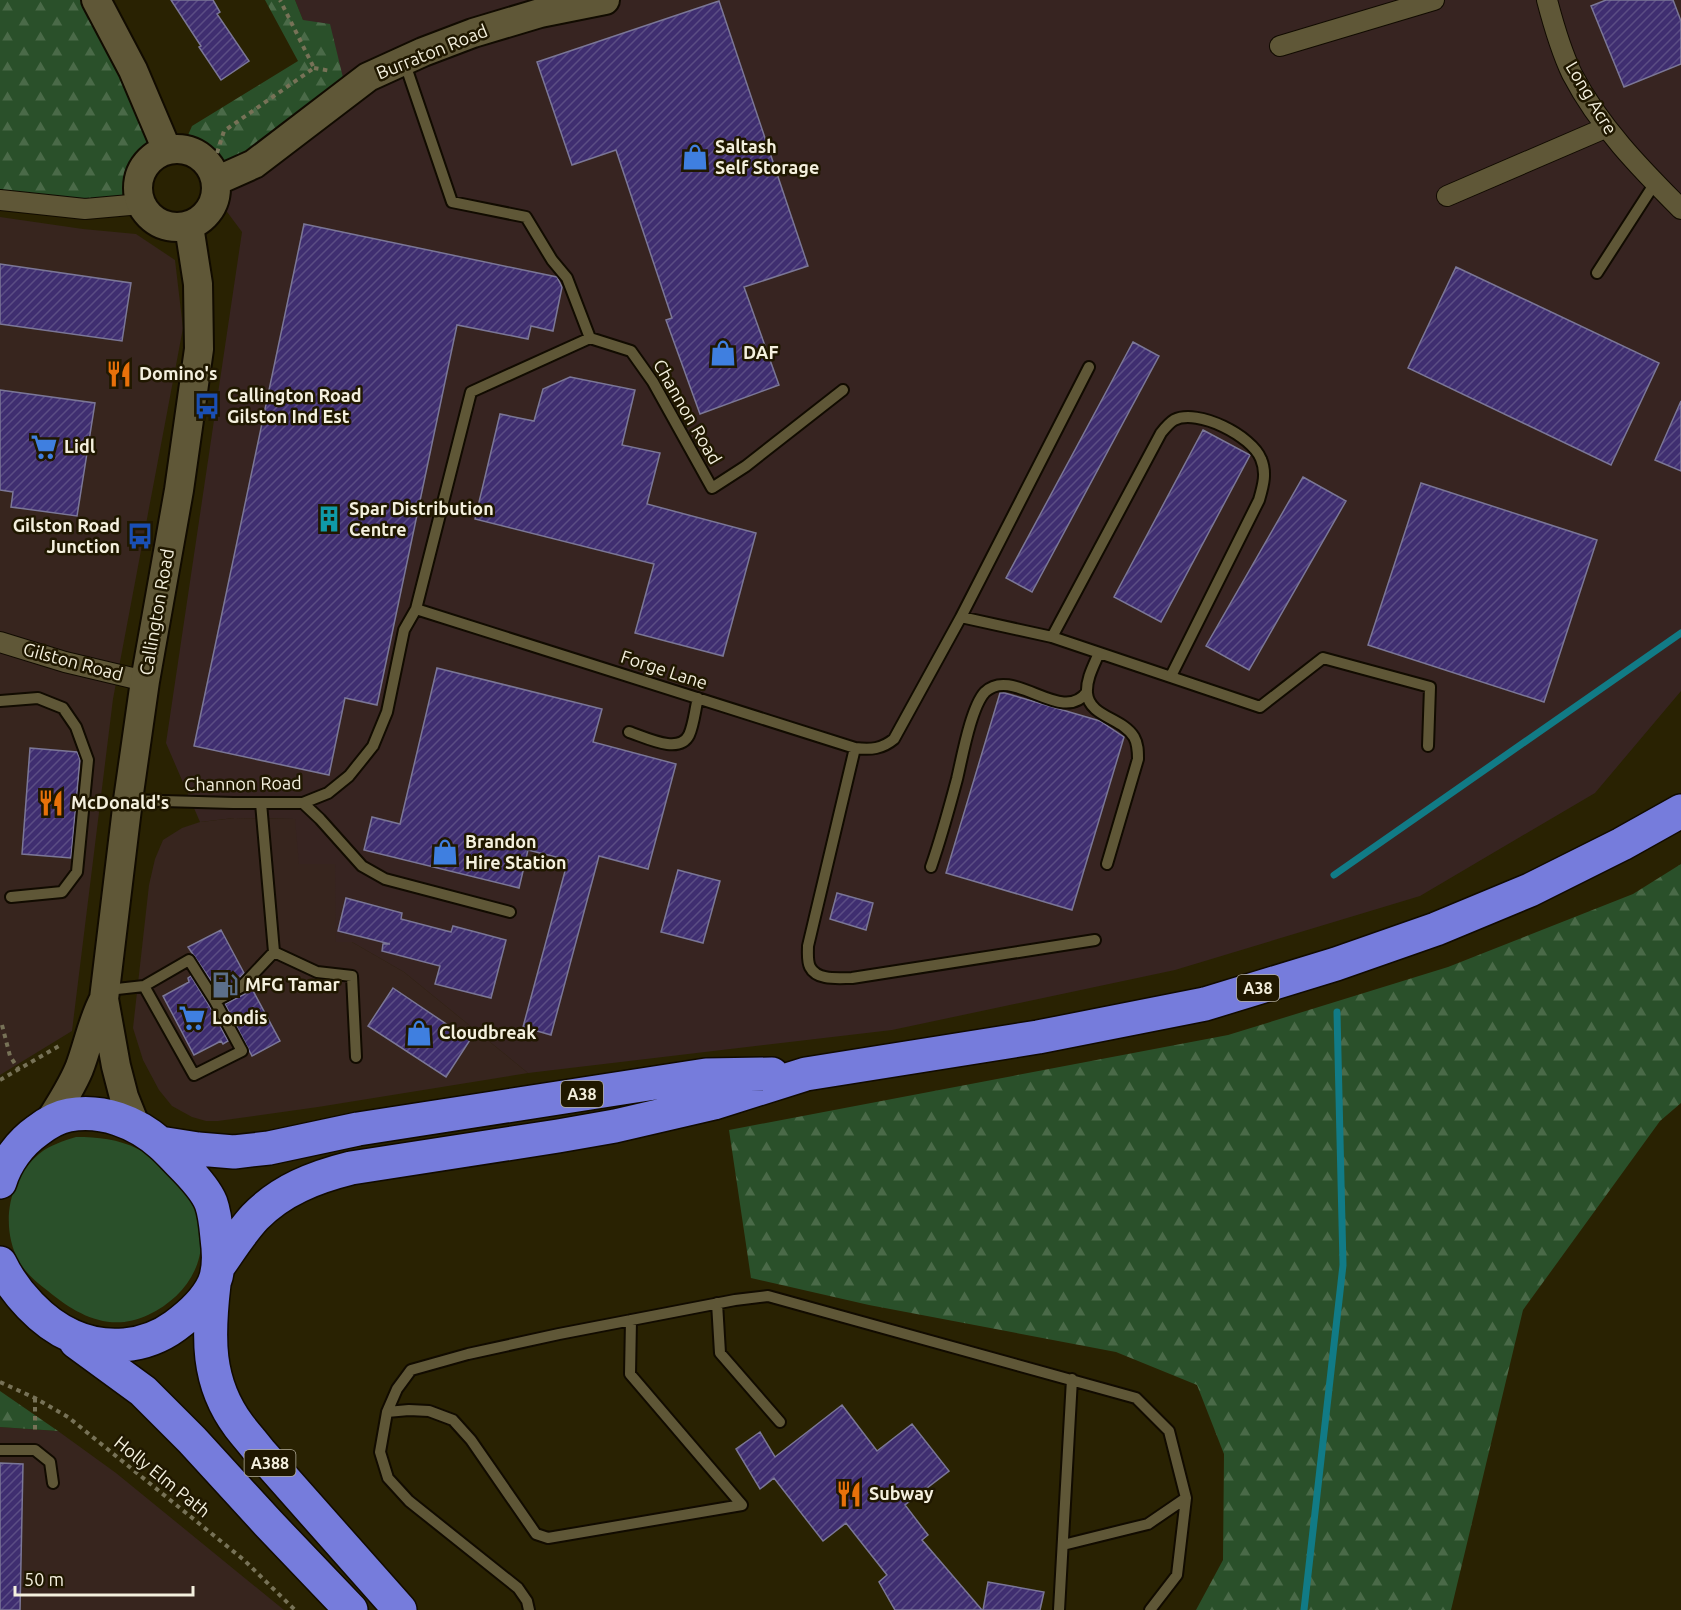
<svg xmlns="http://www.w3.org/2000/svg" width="1681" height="1610" viewBox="0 0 1681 1610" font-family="Ubuntu,sans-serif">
	<defs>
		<pattern id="forest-firs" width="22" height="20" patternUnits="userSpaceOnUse" patternTransform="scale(1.5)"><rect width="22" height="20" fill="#2a502a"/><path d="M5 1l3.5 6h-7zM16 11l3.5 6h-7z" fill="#4a6a48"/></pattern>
		<pattern id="building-hatch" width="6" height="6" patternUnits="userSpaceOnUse" patternTransform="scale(1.5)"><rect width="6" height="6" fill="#3f2e70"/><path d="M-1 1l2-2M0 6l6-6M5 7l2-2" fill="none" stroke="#5b4d84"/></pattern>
	</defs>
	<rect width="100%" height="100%" fill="#292202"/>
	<path fill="#37251e" d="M0 217 83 229 136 234 175 260 183 328 113 699 72 1031 0 1075Z
		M234 818 295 819 335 864 352 942 404 972 528 1073 318 1107 218 1121H206L192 1117 172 1106 159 1090 143 1060 133 1028 149 885 155 859 163 840 182 828 200 822Z
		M0 1427 58 1431 116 1473 284 1610H0Z"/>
	<path fill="#372421" d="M295 0H1681V691L1595 793 1420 896 1175 970 892 1030 528 1073 404 972 352 942H336L335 864H299L295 819 234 818 200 822 166 743 242 232 216 197V181L306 126 303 20Z"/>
	<path fill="#2a502a" d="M76 1137C98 1137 118 1139 138 1149 150 1155 160 1165 170 1175 176 1181 184 1187 189 1194 194 1201 197 1212 199 1220 209 1262 186 1297 148 1315 110 1333 77 1315 48 1291 37 1283 26 1273 19 1262 0 1226 8 1180 39 1154 50 1145 63 1141 76 1137Z"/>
	<path fill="url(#forest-firs)" d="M0 0H96L167 150C141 163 134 176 141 204L0 199Z
		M265 0H295L303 20 330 24 347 94 306 126 212 167 196 153 182 149 192 126 298 61Z
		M1681 864V1103L1660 1121 1523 1310 1451 1610H1196L1223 1560 1224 1454 1197 1385 1116 1352 869 1305 751 1278 729 1130 1228 1035 1448 967 1633 894Z
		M0 1391 58 1431 0 1427Z"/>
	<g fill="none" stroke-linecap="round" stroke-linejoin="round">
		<path stroke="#117b86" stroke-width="7" d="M1334 875 1681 633
			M1304 1610 1343 1265 1337 1012"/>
	</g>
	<path fill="url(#building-hatch)" stroke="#7b7797" stroke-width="1.5" d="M171 0H213L220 12 217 14 249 61 221 80 199 47 201 46Z
		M1606 0H1673L1681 21V64L1624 87 1591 6Z
		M719 1 808 266 744 287 779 385 700 414 666 320 672 318 616 150 572 165 537 62Z
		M304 224 557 277 562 287 553 331 531 326 528 339 457 325 377 705 345 698 329 775 194 746Z
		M0 264 131 283 122 341 0 324Z
		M1456 267 1659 363 1611 465 1408 368Z
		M1133 342 1159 356 1032 592 1006 578Z
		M570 377 635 390 622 445 660 453 647 504 756 533 723 656 635 633 654 564 475 519 500 414 534 421 543 389Z
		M0 390 95 403 77 516 11 507 13 492 0 490Z
		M1681 401V471L1655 460Z
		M1203 430 1250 455 1161 622 1114 597Z
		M1303 477 1346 501 1249 670 1206 646Z
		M1421 483 1597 540 1544 702 1368 645Z
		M437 668 602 709 593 742 676 764 648 869 599 856 551 1035 523 1027 568 860 528 850 519 888 364 850 372 817 400 824Z
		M1000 693H1005L1100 721 1124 737 1072 910 946 873Z
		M30 748 77 752 80 759 71 858 22 854Z
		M678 870 720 881 703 943 661 932Z
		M837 893 873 903 866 930 830 919Z
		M346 898 402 913 401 919 451 932 453 926 506 940 491 998 435 984 440 966 382 951 383 944H390L338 931Z
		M221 930 244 973 236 981 218 991 188 947Z
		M191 976 209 1005 228 1041 223 1044 221 1041 194 1055 163 996 189 982 188 978Z
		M251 987 280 1041 252 1056 225 1004 245 994Z
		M393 988 470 1040 446 1077 368 1026Z
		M842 1405 877 1451 912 1424 949 1471 905 1505 928 1535 922 1540 982 1610H895L879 1582 887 1575 846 1523 823 1541 774 1478 760 1489 736 1449 760 1432 775 1457Z
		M0 1463 23 1464 20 1610H0Z
		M988 1582 1044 1592 1040 1610H983Z"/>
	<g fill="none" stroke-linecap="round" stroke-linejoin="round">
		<g stroke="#110b00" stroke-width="14">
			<path id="lane" d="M404 61 452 202 526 217 552 260 567 278 590 338
				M1597 273 1655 183
				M416 609 855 748C871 750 882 749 894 739L961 617 1052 637 1260 707 1323 658 1430 687 1428 746
				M961 617 1089 367
				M1052 637 1161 433C1165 428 1169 423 1174 420 1198 408 1252 436 1261 459 1267 473 1263 486 1259 500L1171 676
				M1099 653C1094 665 1086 679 1087 693 1089 717 1123 718 1134 737 1138 744 1138 751 1138 759L1107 864
				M0 701 38 698 63 708 76 727 88 760 77 872 62 892 11 897
				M629 732C645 737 679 755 689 735 694 724 695 709 698 698
				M855 748 808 946C808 953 807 961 810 967 817 981 839 978 852 978L1095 940
				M128 800 233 803H303L328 793 349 776 373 746 387 712 404 630 416 609 471 392 590 338 631 351 653 382 712 488 746 466 843 390
				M303 803 320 819 362 866 385 879 510 912
				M931 867C941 838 949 809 957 779 962 758 971 707 985 692 1013 665 1062 726 1087 692
				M274 952 317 972 352 976 356 1057
				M144 986 189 960 215 1001 241 987 274 952 261 803
				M108 990 144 986 194 1075 242 1051 215 1001
				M717 1303 720 1353 780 1422
				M387 1412 409 1410 429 1411 453 1420 471 1440 536 1534 548 1538 742 1505 630 1374 631 1320
				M0 1450H35L50 1462 53 1483
				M1063 1545 1148 1524 1186 1498
				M529 1610 527 1601 518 1588 409 1501 388 1478 380 1452 387 1412 397 1389 411 1370 468 1354 559 1334 735 1300 768 1296 1136 1398 1169 1431 1186 1498 1177 1575 1150 1610
				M1059 1610 1072 1379"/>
		</g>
		<g stroke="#110b00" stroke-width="22">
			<path id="street" d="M1547 0C1553 23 1562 53 1572 74 1599 126 1640 168 1681 209
				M1280 46 1434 0
				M1447 196 1605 128
				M0 200 85 209 141 204
				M0 642 65 662 145 681"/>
		</g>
		<g stroke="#110b00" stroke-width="32">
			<path id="secondary" d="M96 0 133 70 167 150
				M138 188a39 39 0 1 1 78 0a39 39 0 1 1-78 0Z
				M216 181 254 164 368 77 423 52 473 33 540 13 605 0
				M49 1122C60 1105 71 1088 79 1069 88 1046 92 1021 104 999
				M136 1127 124 1097 116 1066 104 999 128 800 145 681 179 490 199 349 198 284 189 226"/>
		</g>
		<g stroke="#110b00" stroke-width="36">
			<path id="highway" d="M160 1143 198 1149 234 1152 269 1148 358 1129 706 1075 772 1074
				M0 1182C6 1162 20 1143 37 1131 46 1124 57 1117 69 1115 102 1109 136 1122 161 1144 168 1150 174 1157 180 1163 190 1173 206 1190 211 1203 215 1214 216 1227 217 1238 219 1253 220 1269 214 1283 206 1301 190 1315 175 1326 145 1348 105 1351 72 1336 42 1323 14 1292 0 1263
				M218 1267C230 1250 241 1232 255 1217 281 1190 315 1177 351 1168L558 1136 615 1126 714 1103 806 1074 1038 1037 1205 1004 1336 964 1436 929 1530 890 1622 844 1681 811
				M214 1284C208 1336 206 1382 239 1426 246 1435 253 1443 260 1452L400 1610
				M76 1342 143 1391 192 1440 268 1523 351 1610"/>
		</g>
		<path stroke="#777257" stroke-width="4" stroke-dasharray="4.5 4.5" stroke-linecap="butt" d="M314 68 331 71
			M217 153 224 131 314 68 280 0
			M2 1025 10 1056 19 1070
			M0 1080 59 1046
			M0 1382 35 1398 68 1417 244 1560 295 1610
			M35 1398V1434"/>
		<use href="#lane" stroke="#5f5737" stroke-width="10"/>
		<use href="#street" stroke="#5f5737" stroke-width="20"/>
		<use href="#secondary" stroke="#5f5737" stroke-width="28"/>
		<use href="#highway" stroke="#767cdc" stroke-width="33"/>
	</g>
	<defs>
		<g id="shop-bare" transform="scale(2.07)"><path d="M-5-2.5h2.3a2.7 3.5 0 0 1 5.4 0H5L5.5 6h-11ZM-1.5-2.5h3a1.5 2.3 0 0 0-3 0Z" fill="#3f7fe0" stroke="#201800" stroke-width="2.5" paint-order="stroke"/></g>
		<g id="restaurant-bare" transform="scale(2.07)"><path d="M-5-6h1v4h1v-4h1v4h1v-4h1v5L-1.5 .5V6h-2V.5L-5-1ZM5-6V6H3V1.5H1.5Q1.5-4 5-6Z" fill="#e8710a" stroke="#201800" stroke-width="2.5" paint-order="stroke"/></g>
		<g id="bus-bare" transform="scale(2.07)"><path d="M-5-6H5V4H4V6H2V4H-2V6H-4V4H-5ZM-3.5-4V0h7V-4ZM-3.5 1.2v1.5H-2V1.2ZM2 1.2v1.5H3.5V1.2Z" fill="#1a4fb4" stroke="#201800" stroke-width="2.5" paint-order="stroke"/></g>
		<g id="supermarket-bare" transform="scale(2.07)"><path d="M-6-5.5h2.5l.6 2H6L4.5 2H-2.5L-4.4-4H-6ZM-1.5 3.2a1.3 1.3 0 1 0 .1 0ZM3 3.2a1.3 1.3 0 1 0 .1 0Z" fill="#3f7fe0" stroke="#201800" stroke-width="2.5" paint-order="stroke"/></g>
		<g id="building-bare" transform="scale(2.07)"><path d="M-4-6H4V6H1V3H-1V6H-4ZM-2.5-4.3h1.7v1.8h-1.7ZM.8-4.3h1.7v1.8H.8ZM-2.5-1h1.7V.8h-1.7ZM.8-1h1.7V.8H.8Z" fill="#0f9aa8" stroke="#201800" stroke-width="2.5" paint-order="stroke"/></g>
		<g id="fuel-bare" transform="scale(2.07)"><path d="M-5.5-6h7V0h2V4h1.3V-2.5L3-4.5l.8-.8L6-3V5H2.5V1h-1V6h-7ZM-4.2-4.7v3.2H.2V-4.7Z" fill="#5c6f8a" stroke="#201800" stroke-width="2.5" paint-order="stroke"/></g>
	</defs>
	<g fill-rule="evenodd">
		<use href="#shop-bare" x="695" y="157"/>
		<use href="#shop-bare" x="723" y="353"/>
		<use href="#restaurant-bare" x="119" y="374"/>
		<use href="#bus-bare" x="207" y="406"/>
		<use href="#supermarket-bare" x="44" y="447"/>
		<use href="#building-bare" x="329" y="519"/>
		<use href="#bus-bare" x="140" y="536"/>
		<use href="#restaurant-bare" x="51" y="803"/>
		<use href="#shop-bare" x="445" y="852"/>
		<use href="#fuel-bare" x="225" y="985"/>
		<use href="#supermarket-bare" x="192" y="1018"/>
		<use href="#shop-bare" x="419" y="1033"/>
		<use href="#restaurant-bare" x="849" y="1494"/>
	</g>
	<g text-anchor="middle" stroke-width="5" stroke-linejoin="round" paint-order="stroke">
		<g fill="#201800" stroke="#b4af9b" stroke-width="1.5">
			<rect x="1237" y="975" width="42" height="26" rx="4.5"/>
			<rect x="561" y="1081" width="42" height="26" rx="4.5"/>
			<rect x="244.5" y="1450" width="51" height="26" rx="4.5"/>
		</g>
		<g font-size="16" font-weight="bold" fill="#f4f0de">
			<text x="1258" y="994">A38</text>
			<text x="582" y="1100">A38</text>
			<text x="270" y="1469">A388</text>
		</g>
		<g font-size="18" fill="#f4f0de" stroke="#201800">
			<text transform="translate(432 52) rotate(-22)" y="6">Burraton Road</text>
			<text transform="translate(1591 98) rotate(59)" y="6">Long Acre</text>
			<text transform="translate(687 412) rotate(60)" y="6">Channon Road</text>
			<text transform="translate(157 612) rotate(-80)" y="6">Callington Road</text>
			<text transform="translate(73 662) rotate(15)" y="6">Gilston Road</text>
			<text transform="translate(664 670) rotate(18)" y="6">Forge Lane</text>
			<text transform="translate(243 784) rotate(-1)" y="6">Channon Road</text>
			<text transform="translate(162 1477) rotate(39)" y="6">Holly Elm Path</text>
		</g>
		<g font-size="18" font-weight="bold" fill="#f4f0de" stroke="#201800" text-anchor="start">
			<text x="715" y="153">Saltash<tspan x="715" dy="21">Self Storage</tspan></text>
			<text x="743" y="359">DAF</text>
			<text x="139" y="380">Domino's</text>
			<text x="227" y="402">Callington Road<tspan x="227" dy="21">Gilston Ind Est</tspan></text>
			<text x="64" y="453">Lidl</text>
			<text x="349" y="515">Spar Distribution<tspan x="349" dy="21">Centre</tspan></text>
			<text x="120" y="532" text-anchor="end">Gilston Road<tspan x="120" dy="21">Junction</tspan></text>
			<text x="71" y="809">McDonald's</text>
			<text x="465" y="848">Brandon<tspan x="465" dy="21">Hire Station</tspan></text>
			<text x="245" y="991">MFG Tamar</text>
			<text x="212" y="1024">Londis</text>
			<text x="439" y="1039">Cloudbreak</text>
			<text x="869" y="1500">Subway</text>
		</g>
	</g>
	<path d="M15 1586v9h178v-9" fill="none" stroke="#f4f0de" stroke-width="3"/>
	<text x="24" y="1586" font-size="18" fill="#f4f0de" stroke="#201800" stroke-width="4.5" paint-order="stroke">50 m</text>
</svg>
